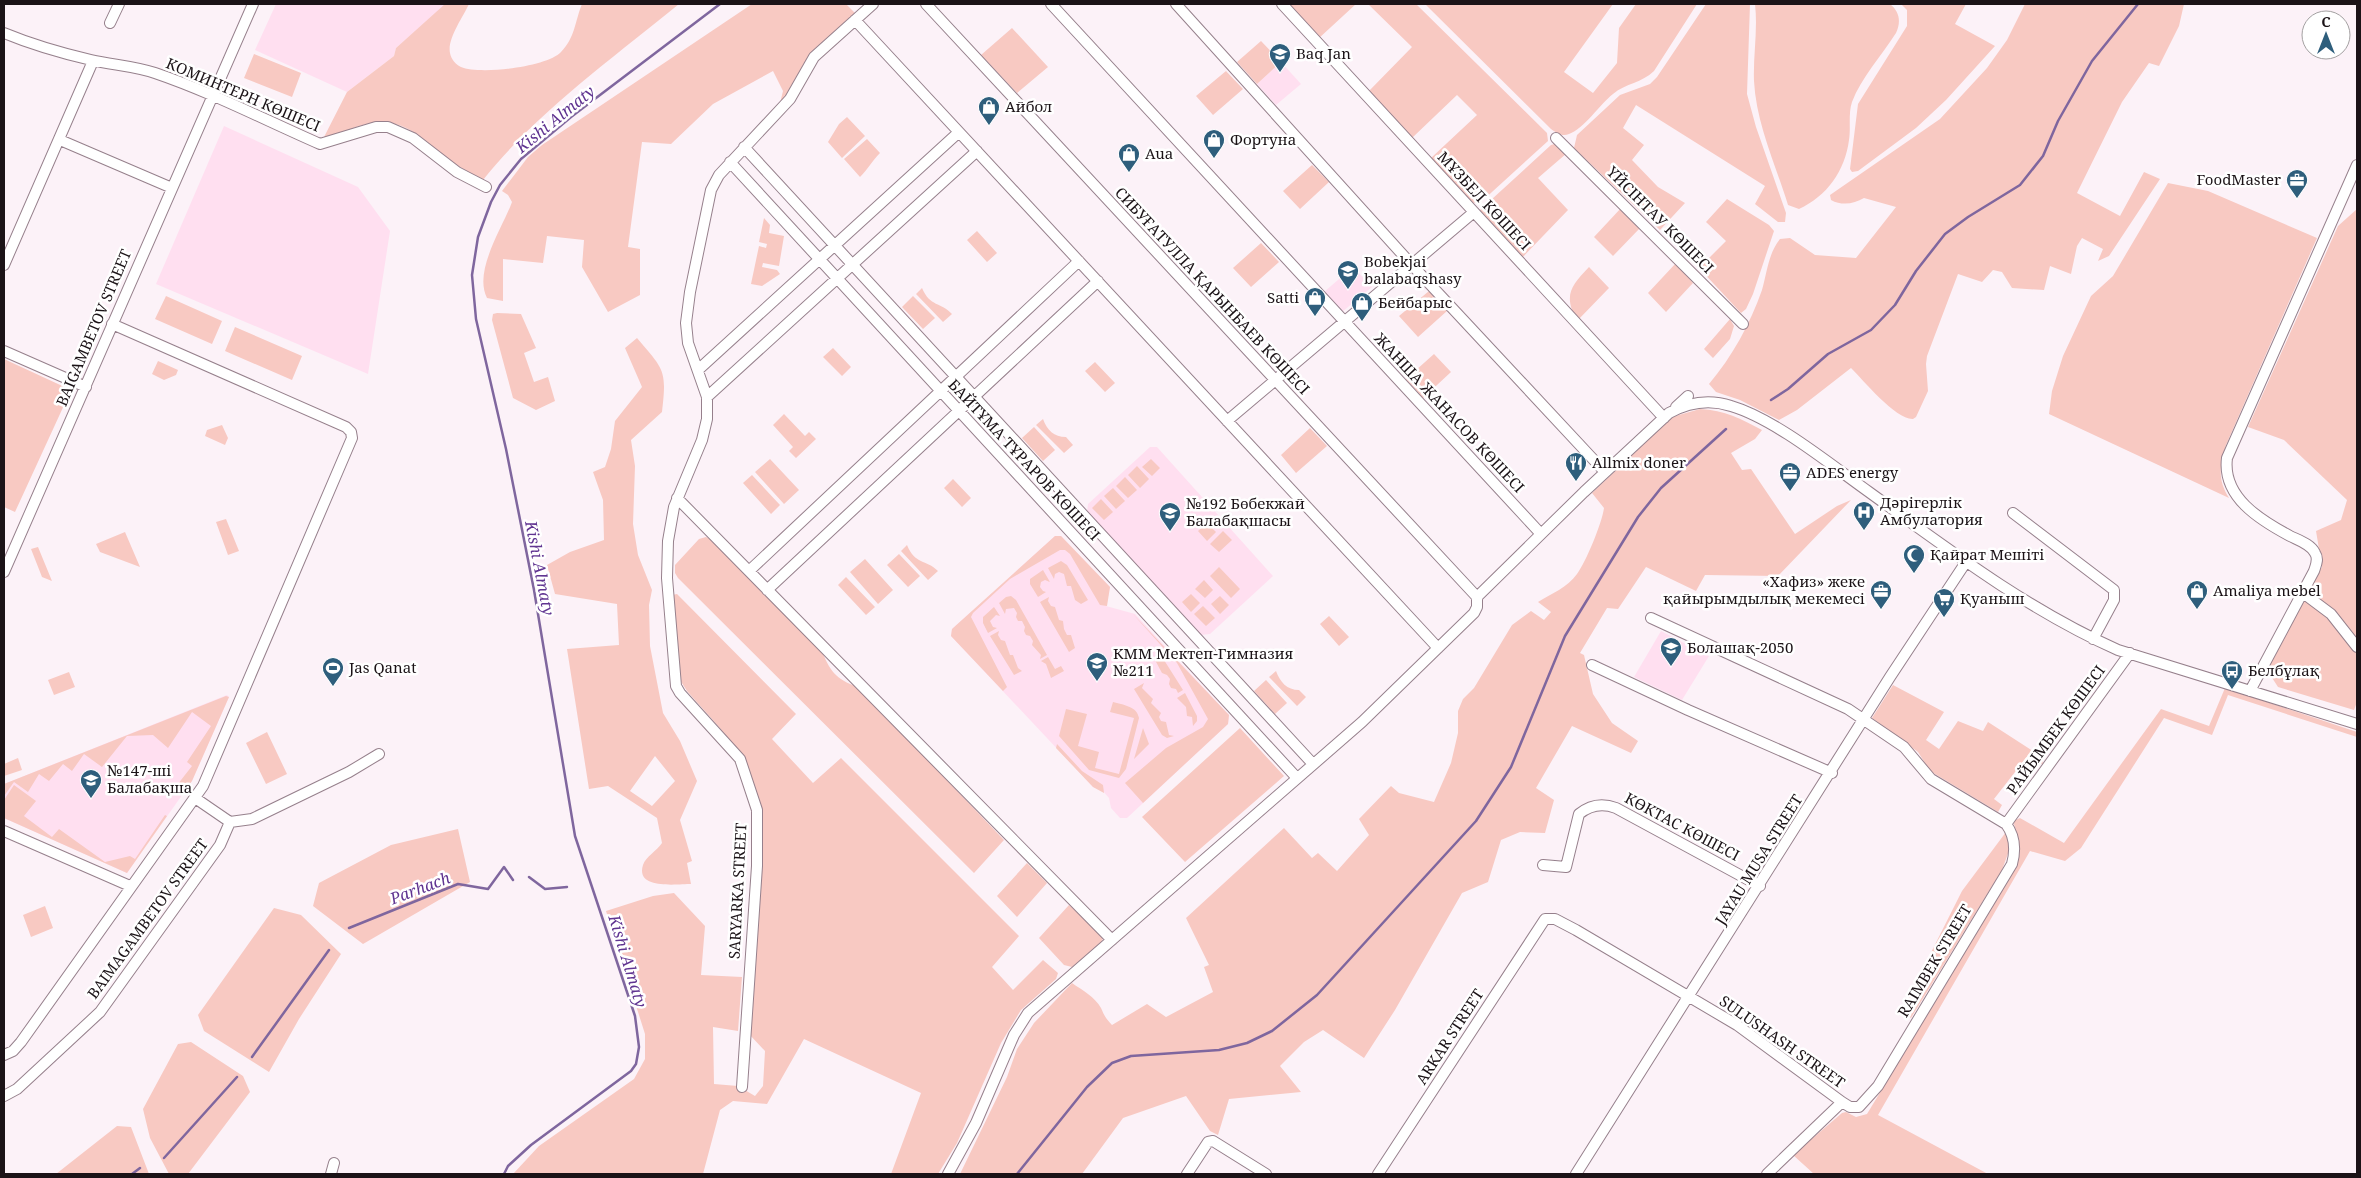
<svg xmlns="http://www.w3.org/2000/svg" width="2361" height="1178" viewBox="0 0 2361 1178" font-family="'Noto Serif',serif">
	<rect width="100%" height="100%" fill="#fcf2f8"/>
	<path fill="#ffdff0" d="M276 4H446L396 48 394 56 347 92 255 50Z
		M1281 62 1301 84 1276 105 1257 84Z
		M224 126 358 187 390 231 368 374 156 284Z
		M1353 267 1372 287 1342 312 1324 292Z
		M1150 447H1157L1273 576 1210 634 1201 635 1087 513 1088 504Z
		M1055 536H1061L1110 587 1106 606 1135 614 1229 715 1228 724 1127 818H1120L1111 808 1109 798 1102 790 1093 787 951 636 952 629Z
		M1661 631 1709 656 1682 700 1634 677Z
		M227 695 229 697 192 781 127 873 4 818V784Z"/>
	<path fill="#f8c9c2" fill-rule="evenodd" d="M445 4H469C463 17 447 39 450 53 451 59 456 65 461 67 480 75 547 67 561 52 575 38 575 21 582 4H679C612 59 538 111 483 180 472 174 460 168 450 160 429 145 410 122 381 122 363 122 340 134 323 139L347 92 394 56 396 48Z
		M752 4H846L855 13 810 54 789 91 780 103 783 91 773 71 713 104 671 144 642 142 628 247 640 249V295L608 312 582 267 584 240 547 236 543 263 503 259V301L487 298C473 271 503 227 512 202L508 195 502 191 528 157 542 145Z
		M1286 4H1356L1318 39Z
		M1368 4H1416L1547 133 1548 141 1481 202 1471 203 1431 158 1477 115 1457 95 1412 138 1368 92 1412 47Z
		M1425 4H1613L1564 72 1593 93 1617 63 1619 28 1636 4H1697L1654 71C1642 83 1626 83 1613 94 1600 104 1584 129 1569 134 1562 137 1557 133 1551 129Z
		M1706 4H1750L1747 94 1756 127 1786 213 1785 222H1778L1755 204 1765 186 1636 105 1623 128 1644 145 1632 160 1658 187 1685 203 1660 230 1574 148 1577 135 1620 95 1650 84 1657 77Z
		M1755 4H1890C1900 12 1901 22 1896 33 1882 55 1861 78 1852 102 1848 114 1851 128 1849 140 1845 171 1827 196 1799 209L1788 205C1776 166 1756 123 1754 81 1753 56 1758 30 1755 4Z
		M1901 4H1966L1955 24 1995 46 1946 100 1916 128 1858 171 1852 172 1850 169 1858 104 1907 26V10Z
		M2025 4H2184L2179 26 2159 66 2149 63 2122 102 2077 193 2120 216 2144 172 2160 179 2109 256 2098 261 2103 249 2082 238 2077 246 2071 274 2050 266 2044 290 2012 288 2002 272 1993 270 1982 282 1958 274 1927 356 1926 364 1928 391 1916 417 1913 419C1896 420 1863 380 1851 368L1797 410 1779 420 1740 400 1716 392 1709 384C1732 357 1750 324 1762 290 1767 273 1768 254 1780 239L1790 238 1815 255 1856 258 1896 207 1864 198C1854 204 1842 206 1831 200L1830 195 1940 119 1987 68 2007 40Z
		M1012 28 1048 67 1017 93 981 55Z
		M1261 41 1281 62 1257 84 1237 62Z
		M254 54 301 73 292 97 244 78Z
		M1226 71 1243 89 1213 115 1196 96Z
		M847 117 865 136 842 158 828 142 839 124Z
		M867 139 880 153C872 161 868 169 860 177L844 159Z
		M1558 143 1567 153 1538 178 1568 210 1521 259 1480 212V210L1551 145Z
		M1312 165 1329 182 1300 209 1283 191Z
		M2168 183 2208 191 2317 238 2226 445C2220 466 2217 479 2229 498L2049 414 2052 391 2063 356 2091 296 2113 276Z
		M1727 199 1769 225 1774 231 1753 294 1746 309 1741 313 1699 268 1726 241 1706 222Z
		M1622 207 1640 228 1613 256 1594 237Z
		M2357 209V702L2354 710 2278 687 2267 670 2322 567 2316 531 2341 520 2347 500 2284 440 2248 427 2338 226Z
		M764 218 770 225 769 233 784 236 779 266 763 263 762 267 777 270 780 274 762 286 751 284 759 246 766 248 767 244 759 242Z
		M977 231 997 253 987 262 967 240Z
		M1261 243 1279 262 1251 287 1233 268Z
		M1676 263 1693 283 1666 312 1648 293Z
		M1589 267 1609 288 1577 321C1563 295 1571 286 1589 267Z
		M922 288C930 307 941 302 952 314L943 322 916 294Z
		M1429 291 1447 311 1418 337 1399 316Z
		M166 296 222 321 212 344 155 319Z
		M913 296 935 318 923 329 902 307Z
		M497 313 521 314 536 348 524 353 534 382 548 377 555 401 536 410 513 398 492 320 493 314Z
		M1730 319 1734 326 1730 339 1713 358 1704 349Z
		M235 327 302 356 292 380 225 351Z
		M637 338C664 370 667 369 662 412L631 440 635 466 633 524 638 555 652 590 649 605 650 646 663 713 680 741 697 781 680 820 692 861 687 863 691 884C677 884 635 890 643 865 646 856 657 851 662 843L657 818 608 786 589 789 567 649 619 645 617 604 555 594 547 565 570 552 604 540 603 500 593 472 605 467 611 449 615 421 642 387 625 348ZM655 756 675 781 652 806 630 791Z
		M833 348 851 367 842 376 823 357Z
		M1434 354 1451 372 1423 398 1406 379Z
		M4 359 71 390 15 512 4 507Z
		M158 361 178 370 176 375 164 380 152 374Z
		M1095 362 1115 383 1105 392 1085 371Z
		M1700 409C1725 410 1741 419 1762 430L1755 439 1731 453 1742 470 1751 469 1795 534 1837 506 1851 500 1778 576 1705 575 1696 591 1646 567 1618 609 1607 608 1580 653 1584 655 1593 694 1612 723 1638 741 1631 753 1572 726 1536 788 1554 800 1545 833 1520 832 1501 840 1488 882 1462 893 1395 1010 1364 1058 1323 1030 1304 1042 1280 1066 1301 1092 1229 1099 1218 1135 1210 1131 1186 1096 1123 1118 1082 1174H960L1007 1077 1017 1049 1034 1023 1072 983C1082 990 1095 997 1101 1008 1104 1015 1106 1019 1112 1025L1147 1004 1166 1017 1213 992 1204 967 1209 965 1186 918 1284 828 1312 858 1318 853 1337 871 1369 835 1359 819 1391 786 1399 793 1434 802 1451 763 1458 733V711L1463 699 1474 688 1512 625 1531 611 1544 620 1551 612 1538 602C1551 594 1568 587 1577 574 1586 562 1602 523 1604 508L1592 493 1672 417Z
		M784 414 805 436 809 432 816 439 796 458 789 451 793 447 773 425Z
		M1043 419C1047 430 1054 437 1066 437L1073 445 1064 453 1036 425Z
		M222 425 228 438 225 445 205 436 207 430Z
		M1034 427 1055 450 1043 461 1022 438Z
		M1310 428 1327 446 1296 473 1281 455Z
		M770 459 799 490 784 504 755 472Z
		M1151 459 1160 468 1152 476 1142 467Z
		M1137 466 1149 479 1140 488 1128 475Z
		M752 475 780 505 771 514 743 483Z
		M1125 477 1137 490 1128 498 1116 486Z
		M953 479 971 498 962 507 944 488Z
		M1113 488 1125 501 1116 509 1104 496Z
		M1101 499 1113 512 1104 520 1092 508Z
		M226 519 239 551 228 555 216 522Z
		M1207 523 1216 532 1207 541 1198 531Z
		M1223 531 1232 540 1219 552 1210 544Z
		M125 532 140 567 100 552 96 544Z
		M1055 536H1061L1110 587 1107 606 1100 605 1070 554 1065 550H1060L1010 579 973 613 971 617 1007 687 1003 691 951 636 952 629Z
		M706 537 712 540 821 649C830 671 835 679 858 687L1004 840 974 873 678 578 675 573V565L699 539Z
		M907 545C915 565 926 559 938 571L928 580 901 551Z
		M38 547 52 581 42 577 31 549Z
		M899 554 920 576 908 587 887 565Z
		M865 559 893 590 878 604 850 572Z
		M1061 561 1067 565 1088 600 1081 604 1075 600 1071 586H1067L1064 574 1059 572 1055 574 1054 579 1048 568Z
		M1219 567 1240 589 1231 598 1210 576Z
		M1043 570 1050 582 1045 580 1041 582 1040 587 1043 591 1046 592 1038 597 1030 584V579Z
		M846 577 875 607 866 615 838 585Z
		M1204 580 1213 590 1205 598 1195 589Z
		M677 594 796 714 772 739 813 783 841 758 1019 936 992 967 1013 990 1043 960 1058 973 1056 979 1021 1010 1001 1043 957 1143 938 1174H891L921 1093 804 1039 767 1104 733 1101 720 1110 703 1174H513L539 1146 634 1079 645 1059V1034L606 911 653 896 674 893 705 926 701 975 742 977 738 1031 713 1027 714 1084 738 1086 755 1096 763 1086 765 1051 748 1033 761 819C753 757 726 736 687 691L680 680 672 595Z
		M1191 594 1200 603 1191 612 1182 602Z
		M1011 596 1016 600 1047 655 1040 659 1041 655 1032 645 1033 641 1030 636 1026 635 1024 631 1025 627 1022 621H1018L1016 617 1017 613 1014 608 1006 609 1005 614 999 603 1006 597Z
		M1220 596 1229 605 1220 614 1211 604Z
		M1049 597 1048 601 1051 606 1055 607 1059 620 1063 621 1064 629 1067 635H1071L1075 648 1069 652 1040 602Z
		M1203 606 1215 618 1206 626 1194 614Z
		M994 607 1000 616 996 615 990 621 993 627 997 628 988 633 983 623V617Z
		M1132 613 1229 715 1228 724 1143 803 1125 783 1166 748 1203 727 1208 719 1177 663Z
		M1329 616 1349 637 1339 646 1320 624Z
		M999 631 998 635 1001 640 1005 641 1010 655H1013L1018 668 1022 671 1014 675 990 636Z
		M1048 657 1055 669 1061 666 1064 671 1051 678 1046 664 1041 661Z
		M1155 660H1164L1183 690 1178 693 1176 689 1171 688 1169 684 1170 679 1167 675 1162 673Z
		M1276 671C1280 682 1287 690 1299 690L1306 697 1297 706 1269 677Z
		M69 672 75 687 54 695 48 680Z
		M1266 680 1287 703 1275 714 1254 691Z
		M1144 683 1142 688 1153 699 1151 703 1161 713 1159 717 1161 721 1166 722 1169 735 1174 736 1167 738 1162 735 1134 689Z
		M1893 685 1944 712 1926 740 1939 749 1958 721 1983 731 1988 722 2042 757 2043 765 2029 754 1994 799 2002 805 1998 812 1930 771 1918 752 1872 718Z
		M2225 688 2357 732V737L2228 695 2212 735 2164 718 2081 848 2065 861 2030 851 1878 1115 1988 1174H1814L1793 1155 1842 1113 1846 1112 1856 1117 1867 1114 2016 868C2023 851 2018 837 2013 821L2020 818 2064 843 2161 709 2209 726Z
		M1185 693 1197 716V721L1193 726 1192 717 1187 716 1186 707 1177 698Z
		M226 696 229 697 192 781 182 794 174 789 192 766 187 762 211 726 192 712 168 748 153 735 127 736 102 767 84 754 72 771 63 764 49 781 39 774 28 792 14 782 4 796V784Z
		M1113 702C1123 705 1137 706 1139 718L1126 769 1119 778 1089 770 1059 736 1066 709 1087 714 1078 746 1099 752 1095 768 1119 774 1134 718 1110 712Z
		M1143 728 1149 744 1134 759Z
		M1240 728 1284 776 1185 862 1142 817Z
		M267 732 287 774 266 784 246 743Z
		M1057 744 1082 771 1103 785 1104 793 1093 787 1056 748Z
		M18 758 22 770 4 776V764Z
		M14 785 36 801 24 816 52 837 59 829 105 862 130 856 135 859 165 815 167 816 127 873 4 818V800Z
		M458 829 470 882 363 944 313 906 319 883 391 845Z
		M2006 832 2010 848 2002 870 1911 1018 1901 1012 1962 891Z
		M1027 863 1047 883 1017 917 997 896Z
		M1069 905 1099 931 1103 938 1101 943 1072 967 1064 965 1039 938Z
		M45 906 53 928 31 937 23 915Z
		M274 908 301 915 341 954 299 1019 269 1072 204 1031 198 1015Z
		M191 1042 243 1076 250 1092 188 1174H169L150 1138 143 1109 178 1044Z
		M117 1126 131 1127 149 1174H56Z"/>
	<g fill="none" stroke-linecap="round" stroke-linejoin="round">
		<path stroke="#7f669e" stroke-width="2.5" d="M1771 400 1788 389 1828 354 1871 330 1895 305 1916 271 1945 234 1968 217 2020 185 2043 156 2058 121 2092 61 2138 4
			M529 877 545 889 567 887
			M349 928 458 884 488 889 504 867 513 880
			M252 1057 329 950
			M164 1158 237 1077
			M132 1174 140 1168
			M504 1174 508 1166 531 1145 631 1071 636 1064 639 1047 635 1016 575 836 534 590 506 449 476 319 472 275 478 237 491 202 500 185 521 159 571 117 720 4
			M1017 1174 1087 1087 1112 1063 1131 1056 1219 1050 1247 1043 1272 1031 1317 995 1476 821 1511 767 1565 636 1638 517 1661 488 1726 429"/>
		<g stroke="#96808c" stroke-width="12">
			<path id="minor" d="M926 4 1477 597
				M1051 4 1541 534
				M1176 4 1412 265 1605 472
				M1282 4 1664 418
				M855 20 1438 648
				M110 23 119 4
				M4 33C33 45 61 53 91 60 113 65 134 66 155 73 211 92 265 120 320 144L376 127H388L413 138 457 172 486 187
				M1556 138 1743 324
				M60 140 172 188
				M744 147 1313 764
				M730 162 1297 778
				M4 265 93 61
				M4 351 86 387
				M698 370 959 132
				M707 397 977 151
				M1676 407 1688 396
				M1227 421 1474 212
				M677 498 1112 940
				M2013 513 2114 590V600L2093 639
				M749 571 1079 261
				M4 572 253 4
				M767 590 1098 281
				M2303 593 2331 614 2357 647
				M1592 665 1688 710 1832 773
				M2250 691 2314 571C2316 565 2319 559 2315 553 2311 544 2298 540 2290 536 2260 520 2222 497 2227 458L2357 165
				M195 798 230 822
				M2006 824 2130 653
				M4 831 130 886
				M1543 865 1566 867 1579 814C1590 805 1603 803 1616 808L1760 886
				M4 1055 13 1051 21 1042 203 786 352 438 351 432 346 427 112 324
				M742 1087 757 866V810L740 759 680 693 676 686 667 578 668 541 674 507 702 440 707 419V397L688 343 686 323 690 292 711 190 719 175 790 99 814 57 873 4
				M4 1096 17 1089 100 1012 220 845 230 822 252 819 349 772 379 754
				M331 1174 334 1163
				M948 1174 976 1123 1014 1035 1028 1013 1362 722 1474 613 1477 607V597L1584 492 1669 413C1689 402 1710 399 1731 406 1775 419 1831 465 1869 492 1949 550 2028 610 2118 650L2357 724
				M1187 1174 1208 1142 1213 1141 1266 1174
				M1378 1174 1545 919H1555L1576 930 1737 1025 1842 1102 1850 1107H1859L1878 1086 2012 864C2016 849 2015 836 2006 824L1931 779 1904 747 1848 709 1651 618
				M1576 1174 1890 677 1966 562
				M1767 1174 1842 1102"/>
		</g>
		<use href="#minor" stroke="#fff" stroke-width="10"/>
	</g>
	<defs>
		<g id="school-pin" transform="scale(1.125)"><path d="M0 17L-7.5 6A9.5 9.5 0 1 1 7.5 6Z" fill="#2e5e7c" stroke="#fff"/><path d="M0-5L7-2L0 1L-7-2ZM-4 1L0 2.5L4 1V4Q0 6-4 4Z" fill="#fff"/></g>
		<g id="shop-pin" transform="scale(1.125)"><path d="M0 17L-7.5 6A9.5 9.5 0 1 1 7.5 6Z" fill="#2e5e7c" stroke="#fff"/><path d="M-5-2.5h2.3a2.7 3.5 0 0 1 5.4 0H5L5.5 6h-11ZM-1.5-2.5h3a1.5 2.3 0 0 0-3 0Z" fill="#fff"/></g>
		<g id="office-pin" transform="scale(1.125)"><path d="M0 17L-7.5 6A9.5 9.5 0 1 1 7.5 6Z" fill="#2e5e7c" stroke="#fff"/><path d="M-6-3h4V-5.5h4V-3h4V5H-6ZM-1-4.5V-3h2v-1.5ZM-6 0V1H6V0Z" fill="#fff"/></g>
		<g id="restaurant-pin" transform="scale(1.125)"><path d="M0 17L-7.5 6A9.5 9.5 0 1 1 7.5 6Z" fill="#2e5e7c" stroke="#fff"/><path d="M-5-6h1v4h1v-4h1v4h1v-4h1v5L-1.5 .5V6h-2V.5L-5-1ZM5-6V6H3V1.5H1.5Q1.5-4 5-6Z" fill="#fff"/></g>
		<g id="hospital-pin" transform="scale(1.125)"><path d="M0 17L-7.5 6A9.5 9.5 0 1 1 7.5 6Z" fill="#2e5e7c" stroke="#fff"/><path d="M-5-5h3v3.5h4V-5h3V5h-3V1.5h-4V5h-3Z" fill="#fff"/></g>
		<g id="mosque-pin" transform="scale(1.125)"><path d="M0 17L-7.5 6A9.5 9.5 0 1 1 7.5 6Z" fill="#2e5e7c" stroke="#fff"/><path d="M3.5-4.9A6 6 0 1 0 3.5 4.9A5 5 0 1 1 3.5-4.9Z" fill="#fff"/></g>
		<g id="supermarket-pin" transform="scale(1.125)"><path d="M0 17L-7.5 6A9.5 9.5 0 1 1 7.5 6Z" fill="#2e5e7c" stroke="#fff"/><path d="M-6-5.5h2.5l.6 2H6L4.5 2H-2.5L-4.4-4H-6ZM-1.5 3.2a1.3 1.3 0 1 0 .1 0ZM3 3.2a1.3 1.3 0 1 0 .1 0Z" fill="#fff"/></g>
		<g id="stadium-pin" transform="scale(1.125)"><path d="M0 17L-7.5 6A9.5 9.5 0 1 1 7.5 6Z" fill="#2e5e7c" stroke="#fff"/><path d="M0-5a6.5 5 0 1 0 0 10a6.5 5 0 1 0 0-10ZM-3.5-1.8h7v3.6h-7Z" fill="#fff"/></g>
		<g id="bus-pin" transform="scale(1.125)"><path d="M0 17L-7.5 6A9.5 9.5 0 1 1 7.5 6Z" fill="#2e5e7c" stroke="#fff"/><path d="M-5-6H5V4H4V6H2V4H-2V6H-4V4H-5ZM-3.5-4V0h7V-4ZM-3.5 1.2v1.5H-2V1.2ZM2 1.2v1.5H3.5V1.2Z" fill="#fff"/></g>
	</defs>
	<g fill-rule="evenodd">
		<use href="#school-pin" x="1280" y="54"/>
		<use href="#shop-pin" x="989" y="107"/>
		<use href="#shop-pin" x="1214" y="140"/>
		<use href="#shop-pin" x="1129" y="154"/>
		<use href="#office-pin" x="2297" y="180"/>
		<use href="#school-pin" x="1348" y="271"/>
		<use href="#shop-pin" x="1315" y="298"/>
		<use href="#shop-pin" x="1362" y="303"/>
		<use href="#restaurant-pin" x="1576" y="463"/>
		<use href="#office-pin" x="1790" y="473"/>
		<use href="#hospital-pin" x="1864" y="512"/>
		<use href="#school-pin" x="1170" y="513"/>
		<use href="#mosque-pin" x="1914" y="555"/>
		<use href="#office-pin" x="1881" y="591"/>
		<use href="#shop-pin" x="2197" y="591"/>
		<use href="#supermarket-pin" x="1944" y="599"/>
		<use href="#school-pin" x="1671" y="648"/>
		<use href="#school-pin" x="1097" y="663"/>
		<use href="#stadium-pin" x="333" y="668"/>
		<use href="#bus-pin" x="2232" y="671"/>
		<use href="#school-pin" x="91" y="780"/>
	</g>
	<g text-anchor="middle" stroke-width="5" stroke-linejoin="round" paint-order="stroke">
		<g font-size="15" fill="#1b1317" stroke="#fff" text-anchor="start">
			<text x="1296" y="59">Baq Jan</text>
			<text x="1005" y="112">Айбол</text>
			<text x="1230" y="145">Фортуна</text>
			<text x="1145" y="159">Aua</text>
			<text x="2281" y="185" text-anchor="end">FoodMaster</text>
			<text x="1364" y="267">Bobekjai<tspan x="1364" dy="17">balabaqshasy</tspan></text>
			<text x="1299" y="303" text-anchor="end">Satti</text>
			<text x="1378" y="308">Бейбарыс</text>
			<text x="1592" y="468">Allmix doner</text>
			<text x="1806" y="478">ADES energy</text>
			<text x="1880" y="508">Дәрігерлік<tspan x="1880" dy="17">Амбулатория</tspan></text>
			<text x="1186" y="509">№192 Бөбекжай<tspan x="1186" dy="17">Балабақшасы</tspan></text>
			<text x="1930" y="560">Қайрат Мешіті</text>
			<text x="1865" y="587" text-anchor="end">«Хафиз» жеке<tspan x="1865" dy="17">қайырымдылық мекемесі</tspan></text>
			<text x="2213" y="596">Amaliya mebel</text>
			<text x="1960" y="604">Қуаныш</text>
			<text x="1687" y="653">Болашақ-2050</text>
			<text x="1113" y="659">КММ Мектеп-Гимназия<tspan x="1113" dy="17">№211</tspan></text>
			<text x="349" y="673">Jas Qanat</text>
			<text x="2248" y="676">Белбұлақ</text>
			<text x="107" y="776">№147-ші<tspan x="107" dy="17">Балабақша</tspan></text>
		</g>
		<g font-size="15" fill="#1b1317" stroke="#fff">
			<text transform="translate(243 95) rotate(23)" y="5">КОМИНТЕРН КӨШЕСІ</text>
			<text transform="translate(1484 201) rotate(47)" y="5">МҰЗБЕЛ КӨШЕСІ</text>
			<text transform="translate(1660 220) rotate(45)" y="5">ҮЙСІНТАУ КӨШЕСІ</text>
			<text transform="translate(1212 291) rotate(47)" y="5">СИБУҒАТУЛЛА ҚАРЫНБАЕВ КӨШЕСІ</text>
			<text transform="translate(94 328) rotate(-67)" y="5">BAIGAMBETOV STREET</text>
			<text transform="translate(1449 413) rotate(47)" y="5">ЖАНША ЖАНАСОВ КӨШЕСІ</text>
			<text transform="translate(1024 460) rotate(47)" y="5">БАЙТҰМА ТҰРАРОВ КӨШЕСІ</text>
			<text transform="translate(2056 730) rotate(-54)" y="5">РАЙЫМБЕК КӨШЕСІ</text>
			<text transform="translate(1682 827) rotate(28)" y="5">КӨКТАС КӨШЕСІ</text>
			<text transform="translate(1759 860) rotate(-58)" y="5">JAYAU MUSA STREET</text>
			<text transform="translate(738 891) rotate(-87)" y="5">SARYARKA STREET</text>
			<text transform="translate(148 919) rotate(-54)" y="5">BAIMAGAMBETOV STREET</text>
			<text transform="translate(1935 961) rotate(-59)" y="5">RAIMBEK STREET</text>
			<text transform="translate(1450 1037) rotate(-57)" y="5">ARKAR STREET</text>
			<text transform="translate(1782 1042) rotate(35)" y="5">SULUSHASH STREET</text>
		</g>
		<g font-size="16" font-style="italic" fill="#603491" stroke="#fff">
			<text transform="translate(555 119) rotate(-39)" y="6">Kіshі Almaty</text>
			<text transform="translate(540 568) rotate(79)" y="6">Kіshі Almaty</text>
			<text transform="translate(420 888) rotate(-21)" y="6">Parhach</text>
			<text transform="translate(628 961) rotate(73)" y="6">Kіshі Almaty</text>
		</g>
	</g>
	<rect width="2361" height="1178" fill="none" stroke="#1b1317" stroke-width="10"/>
	<g transform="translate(2326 35)"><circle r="24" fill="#ffffff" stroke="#a4a1a2"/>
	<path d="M0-4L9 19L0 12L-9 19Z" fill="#2e5e7c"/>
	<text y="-8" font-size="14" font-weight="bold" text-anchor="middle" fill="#1b1317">С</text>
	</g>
</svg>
